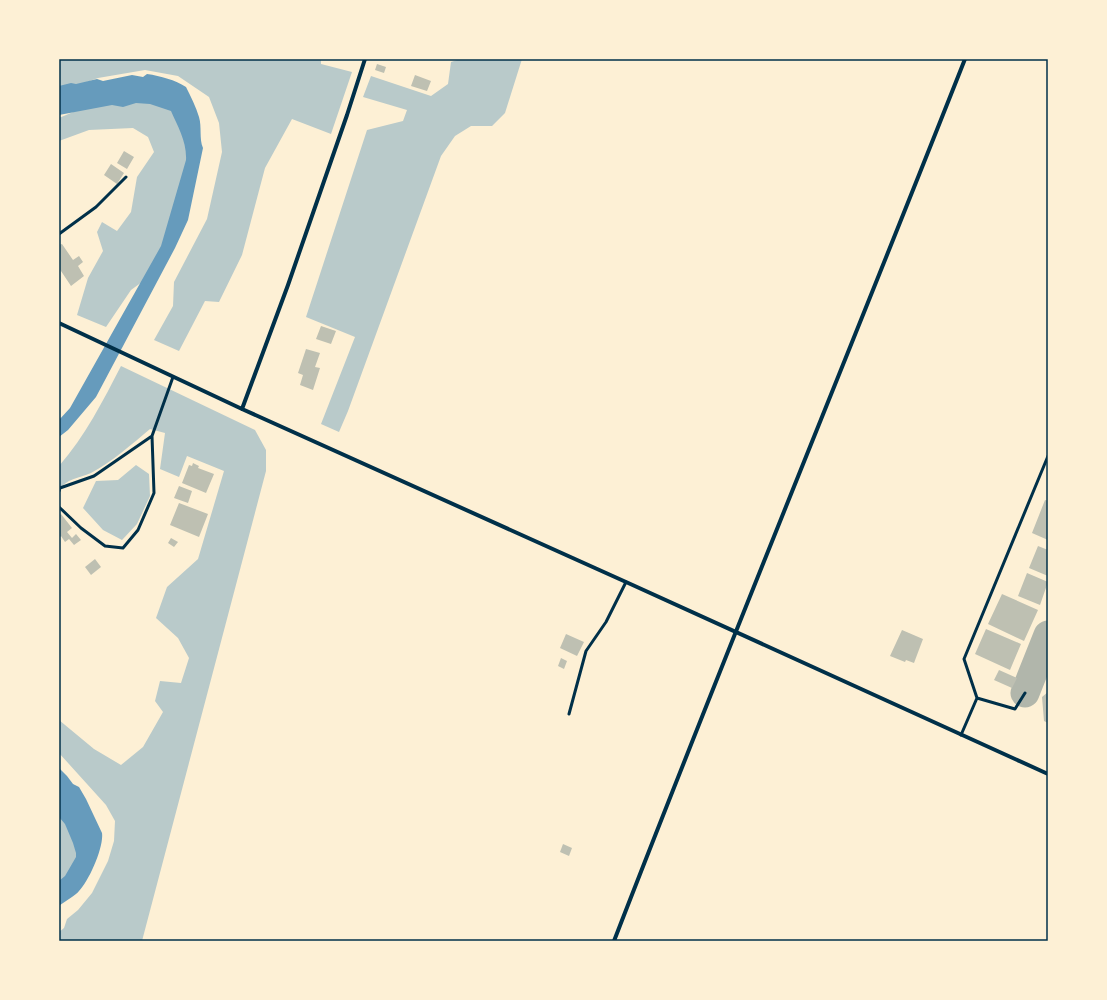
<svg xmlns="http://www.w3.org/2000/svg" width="1107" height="1000" viewBox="0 0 1107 1000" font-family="'Fira Sans Condensed',sans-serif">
	<rect width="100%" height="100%" fill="#fdf0d5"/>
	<path fill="#b9caca" d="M59 59H321V64L352 72 331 134 292 119 265 168 242 255 219 302 205 301 179 351 154 340 173 306 174 282 207 219 222 152 219 123 209 97 178 76 145 70 98 78 59 92Z
		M460 59H522L505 113 492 126H471L455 136 441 156 348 411 339 432 321 424 355 337 306 317 367 130 403 121 407 110 363 97 371 76 431 96 448 84 451 62Z
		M118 93H152L188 118 192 179 157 271 131 290 106 327 77 315 88 278 103 251 97 232 102 222 117 231 131 212 137 177 154 152 148 137 133 128 89 130 59 141V118Z
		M121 366 255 430 266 450V471L142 941H59V932L64 928 67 919 78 910 92 893 108 861 114 841 115 821 106 805 59 753V720L94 749 121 765 143 747 163 712 155 701 160 681 181 683 189 658 178 638 156 618 167 587 198 559 224 471 187 456 179 477 160 469 165 433 150 429C132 444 112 462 91 473 79 478 66 479 59 490V466C85 436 103 401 121 366Z
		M136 465 149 474 150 496 137 524 122 540 103 530 83 508 96 481 118 480Z
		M59 792 83 848 59 902Z"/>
	<path fill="#669bbc" d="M147 74C161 76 175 80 186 87 191 97 196 107 199 117 202 127 199 139 203 148L188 220 175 248 96 397 68 430 59 437V420L70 408 161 246 186 160C187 142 178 127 171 111L150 104 136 103 123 107 112 105 59 115V86L71 83 76 84 97 79 103 81 132 75 143 77Z
		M59 768 67 776 73 784 79 787 86 799 102 833C104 847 89 881 79 891 76 895 64 902 59 906V881L65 876 76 857V853L73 843 65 824 59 817Z"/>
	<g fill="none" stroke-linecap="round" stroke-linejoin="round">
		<path stroke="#b1b6ab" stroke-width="29" d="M1025 693 1048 635"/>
	</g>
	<path fill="#bec0b2" d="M377 64 386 67 384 73 375 70Z
		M415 75 431 81 427 91 411 86Z
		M124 151 134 157 127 169 117 163Z
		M111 164 124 173 117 184 104 175Z
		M62 244 73 260 79 256 83 262 78 266 84 276 71 286 59 268V245Z
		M321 326 336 331 331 344 316 339Z
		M306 349 320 353 315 367 320 368 313 390 300 385 303 375 298 373Z
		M193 463 199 466 198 468 214 474 206 493 182 483 189 465 192 466Z
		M179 486 192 491 188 503 174 498Z
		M1045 500 1048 501V540L1032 533Z
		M179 503 208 514 199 537 170 525Z
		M61 514 72 528 67 532 72 538 76 534 81 540 74 545 69 539 65 542 61 536 59 538V516Z
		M171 538 178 542 174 547 168 543Z
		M1038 546 1048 550V576L1029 568Z
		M95 559 101 567 91 575 85 567Z
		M1027 573 1048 582 1040 605 1018 596Z
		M1002 594 1038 610 1024 641 988 624Z
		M986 629 1021 644 1010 670 975 654Z
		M902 630 923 639 914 663 906 660 905 662 890 656Z
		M566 634 584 642 577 656 560 648Z
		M561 658 567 661 564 669 558 666Z
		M999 670 1017 678 1012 688 994 680Z
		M1048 692V723L1044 721 1042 697Z
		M563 844 572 848 569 856 560 852Z"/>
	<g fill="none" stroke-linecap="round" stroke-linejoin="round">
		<path stroke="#003049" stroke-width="3" d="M59 234 96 207 126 177
			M59 491 60 488 94 476 152 436
			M59 507 81 528 105 546 123 548 138 530 154 493 152 436 173 377
			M977 698 1015 709 1025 693
			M569 714 586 651 606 622 626 582
			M961 735 977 698 964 659 1048 456"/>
		<path stroke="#003049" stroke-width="4" d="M59 323 242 409 626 582 1048 774
			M242 409 288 285 347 115 365 59
			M614 941C728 646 849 353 965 59"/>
	</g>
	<rect width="1107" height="1000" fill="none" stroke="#fdf0d5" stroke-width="120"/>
	<rect x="60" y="60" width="987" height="880" fill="none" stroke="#003049" stroke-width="1.5"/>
</svg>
